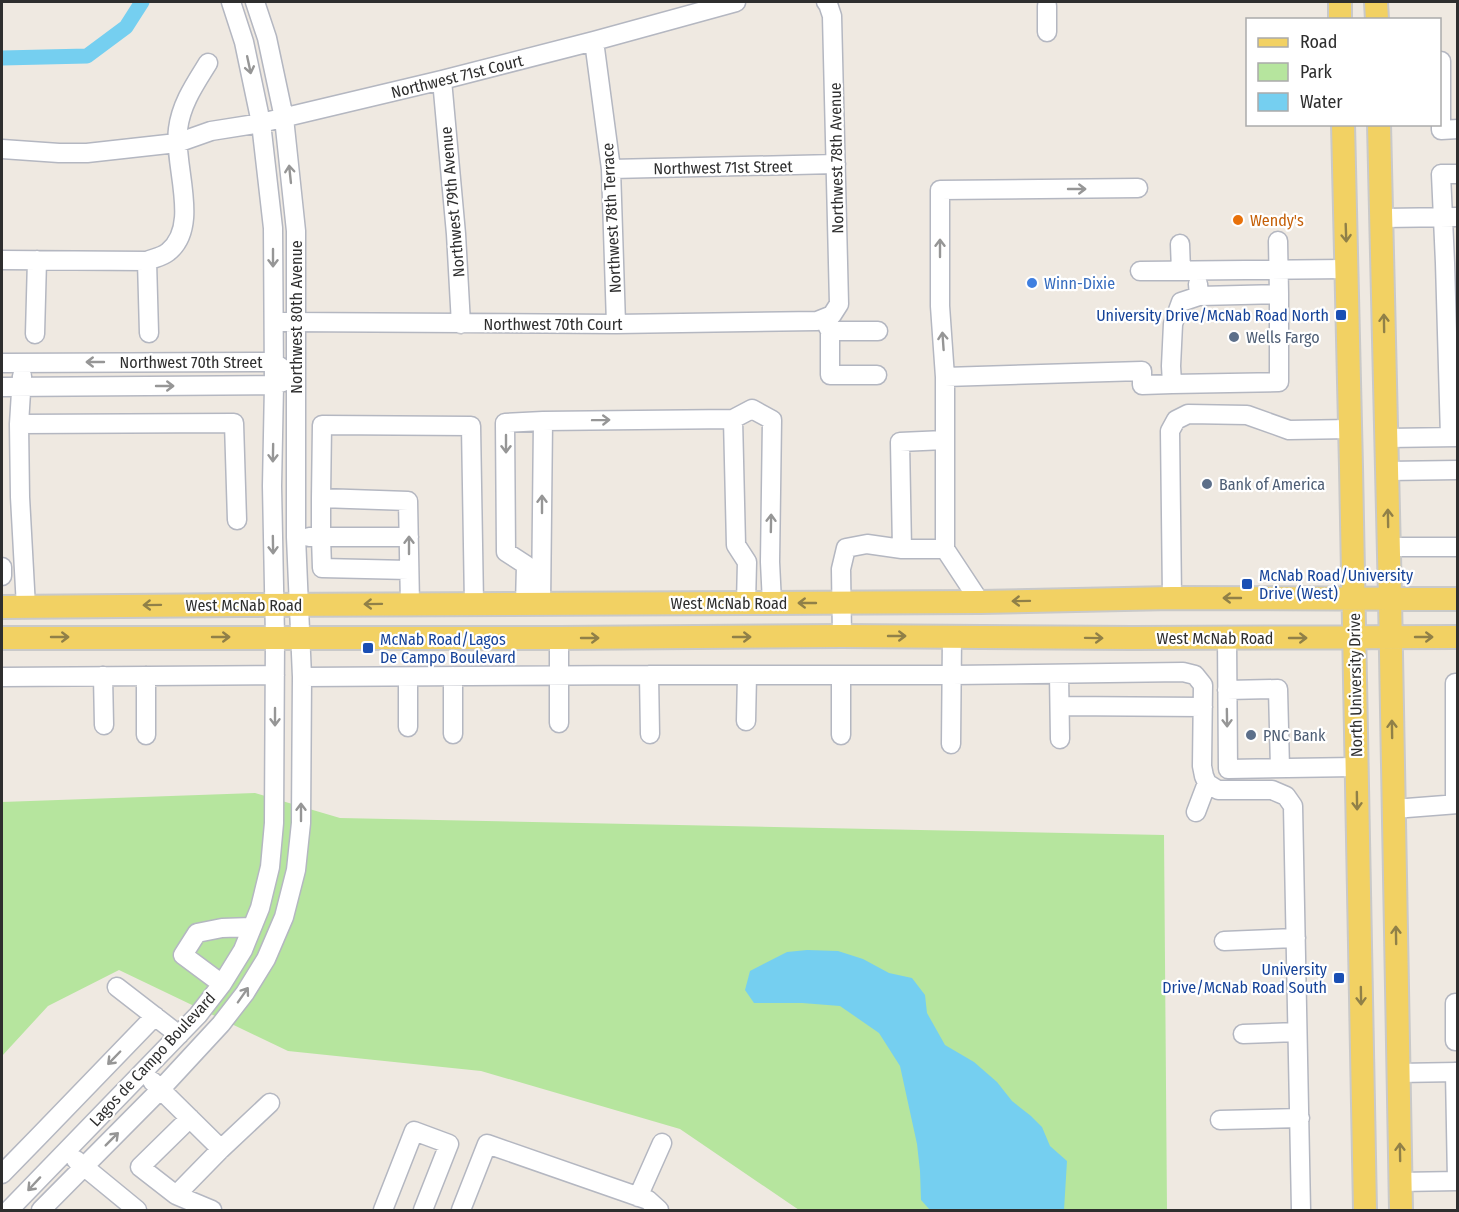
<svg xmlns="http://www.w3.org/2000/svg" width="1459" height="1212" viewBox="0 0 1459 1212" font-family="'Fira Sans Condensed',sans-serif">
	<rect width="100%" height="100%" fill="#efe9e1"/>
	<path fill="#b6e59e" d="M255 793 340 818 1164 835 1167 1210H799L680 1129 481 1071 288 1051 119 970 48 1006 2 1056V802Z"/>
	<path fill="#75cff0" d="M807 950 838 951 863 959 889 973 912 978 925 995 927 1013 945 1045 974 1062 997 1082 1012 1101 1031 1116 1042 1127 1050 1146 1067 1161 1064 1210H930L921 1200 920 1171 917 1144 900 1066 879 1033 840 1006 802 1003H754L745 990 750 971 787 952Z"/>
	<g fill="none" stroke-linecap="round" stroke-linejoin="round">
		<path stroke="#75cff0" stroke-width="15" d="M2 58 87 56 126 27 142 2"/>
		<g stroke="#b4b7c1" stroke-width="21">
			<path id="minor" d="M1047 6V32
				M594 41 611 169 616 324
				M1441 61V130L1458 129
				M442 80 456 234 461 324
				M2 149 59 153H87L177 143 211 131 261 123 442 80 594 41 736 2
				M611 169 836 164
				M1382 218 1458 217
				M1180 244 1181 271
				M2 260 147 261C154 258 162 257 168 252 201 226 173 165 178 129 181 104 195 84 208 63
				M147 261 149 333
				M1140 271 1347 269
				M1198 284 1199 296 1279 294 1278 241
				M824 319 830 331V375H877
				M283 322 616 324 817 321 832 315 839 304 832 16 828 4 826 2
				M830 331H878
				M35 334 37 260
				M2 363 273 362 282 368
				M22 376 19 424 20 497 26 607
				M945 377 940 306V190L1138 188
				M1172 384 1279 382V294
				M2 387 274 385 283 382
				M733 419 736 545 747 562 746 603
				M19 424 234 423 237 520
				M1450 437 1445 263 1441 174H1458
				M1387 438 1458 437
				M1387 471 1458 470
				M321 498 322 425 471 426 474 604
				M309 537H321L322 568 409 570
				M409 537H321V498L408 501 410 604
				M1389 547H1458
				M945 549H902L900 442 945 440
				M2 567V576
				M1172 598 1170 431 1176 420 1188 414 1247 415 1289 430 1351 429
				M980 602 945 549V377L1142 371V385L1172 384 1171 366 1173 324 1181 302 1199 296
				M525 605 526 565 506 552 505 423 543 421 733 419 752 409 772 420 770 562 772 603
				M541 605 543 421
				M842 636 841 569 846 548 867 544 902 549
				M1227 638 1228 769 1356 767
				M1059 674 1060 739
				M649 675 650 734
				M841 675V735
				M103 676 104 725
				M146 676V735
				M453 676V734
				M2 677 275 675
				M302 677 649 675H952L1183 672 1195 675 1203 685 1202 766 1204 776 1207 783 1218 790H1272L1286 796 1293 806 1301 1210
				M408 677V727
				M1227 690 1278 689 1280 768
				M1060 706 1203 707
				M746 721 747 675
				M559 723V638
				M951 744 952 636
				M1455 804V683H1458
				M1394 809 1458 804
				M1196 812 1207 783
				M1224 941 1296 938
				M222 984 183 955 197 933 222 928 252 927
				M117 987 179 1035
				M1455 1003V1041H1458
				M1243 1034 1297 1032
				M1455 1072 1457 1181
				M1398 1073 1458 1072
				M152 1081 221 1149 270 1103
				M190 1118 140 1167 176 1195 221 1149
				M1220 1120 1300 1118
				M76 1160 137 1210
				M2 1174 41 1134 155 1016
				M1400 1182 1458 1181
				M176 1195 212 1210
				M638 1197 662 1143
				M9 1210 198 1015 222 984 243 950 260 908 270 867 274 823 275 637 272 486 274 385 273 228 261 123 244 42 231 2
				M41 1210 159 1091 221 1024 245 993 266 959 284 917 296 870 301 823 302 677 296 537V231L284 118 267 38 255 2
				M383 1210 414 1131 449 1144 423 1210
				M461 1210 487 1144 648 1200 659 1210"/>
		</g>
		<g stroke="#c9c9c9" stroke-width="26">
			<path id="major" d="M1340 2V20
				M1376 2 1377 20
				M1343 124C1353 486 1357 849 1365 1210
				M1379 124 1390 598 1401 1210
				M2 607 244 605 746 603 980 602 1172 598 1458 599
				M2 638H559L842 636 1132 638 1458 637"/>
		</g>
		<use href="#minor" stroke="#fff" stroke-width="18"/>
		<use href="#major" stroke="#f2d163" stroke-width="22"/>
	</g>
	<defs><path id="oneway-shaft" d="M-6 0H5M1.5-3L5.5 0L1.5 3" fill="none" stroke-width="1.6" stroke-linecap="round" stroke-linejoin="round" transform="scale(1.5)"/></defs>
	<g stroke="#969696">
		<use href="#oneway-shaft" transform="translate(249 65) rotate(78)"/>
		<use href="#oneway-shaft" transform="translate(290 174) rotate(-96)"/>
		<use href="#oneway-shaft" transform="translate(1077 189)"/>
		<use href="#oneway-shaft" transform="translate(940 248) rotate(-90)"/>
		<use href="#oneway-shaft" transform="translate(273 258) rotate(90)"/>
		<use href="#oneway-shaft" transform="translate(943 341) rotate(-94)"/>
		<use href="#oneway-shaft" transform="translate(95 362) rotate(180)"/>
		<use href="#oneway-shaft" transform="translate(165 386)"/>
		<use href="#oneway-shaft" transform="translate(601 420) rotate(-1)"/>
		<use href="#oneway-shaft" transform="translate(506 444) rotate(90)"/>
		<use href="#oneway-shaft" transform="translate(273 453) rotate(91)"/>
		<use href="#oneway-shaft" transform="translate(542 504) rotate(-90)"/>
		<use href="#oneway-shaft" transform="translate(771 523) rotate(-89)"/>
		<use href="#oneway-shaft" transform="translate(273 545) rotate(89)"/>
		<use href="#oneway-shaft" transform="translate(409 545) rotate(-90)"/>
		<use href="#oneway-shaft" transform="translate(275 717) rotate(90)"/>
		<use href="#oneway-shaft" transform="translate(1227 718) rotate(89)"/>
		<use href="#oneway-shaft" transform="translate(301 812) rotate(-90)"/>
		<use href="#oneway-shaft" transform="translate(243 995) rotate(-55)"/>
		<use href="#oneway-shaft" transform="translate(114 1058) rotate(134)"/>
		<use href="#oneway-shaft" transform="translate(112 1139) rotate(-45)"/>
		<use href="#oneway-shaft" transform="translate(34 1184) rotate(133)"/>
	</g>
	<g stroke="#908048">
		<use href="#oneway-shaft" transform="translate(1346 233) rotate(88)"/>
		<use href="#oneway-shaft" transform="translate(1384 323) rotate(-91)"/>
		<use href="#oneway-shaft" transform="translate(1388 518) rotate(-91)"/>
		<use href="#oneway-shaft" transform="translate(1232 598) rotate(180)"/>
		<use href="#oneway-shaft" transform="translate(1021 601) rotate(179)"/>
		<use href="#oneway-shaft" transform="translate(807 603) rotate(180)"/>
		<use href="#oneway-shaft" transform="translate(373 604) rotate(179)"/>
		<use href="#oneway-shaft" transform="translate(152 605) rotate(179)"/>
		<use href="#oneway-shaft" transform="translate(897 636)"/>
		<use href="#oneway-shaft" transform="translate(60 637)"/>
		<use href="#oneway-shaft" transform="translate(221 637)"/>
		<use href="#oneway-shaft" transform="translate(742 637)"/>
		<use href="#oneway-shaft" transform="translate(1424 637)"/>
		<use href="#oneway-shaft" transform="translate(590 638)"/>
		<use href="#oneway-shaft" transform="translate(1094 638) rotate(1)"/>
		<use href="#oneway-shaft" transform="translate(1298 638)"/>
		<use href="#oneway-shaft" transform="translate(1392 729) rotate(-91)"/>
		<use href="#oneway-shaft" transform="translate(1357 801) rotate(89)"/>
		<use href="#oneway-shaft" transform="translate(1396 935) rotate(-91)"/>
		<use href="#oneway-shaft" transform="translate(1361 996) rotate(89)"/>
		<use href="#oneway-shaft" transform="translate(1400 1152) rotate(-91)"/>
	</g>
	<circle fill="#e8710a" stroke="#fff" stroke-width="2" cx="1238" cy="220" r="6"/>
	<circle fill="#3f7fe0" stroke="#fff" stroke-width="2" cx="1032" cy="283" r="6"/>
	<g fill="#1a4fb4" stroke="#fff" stroke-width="2">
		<rect x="1335" y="309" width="12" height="12" rx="3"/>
		<rect x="1241" y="578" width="12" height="12" rx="3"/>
		<rect x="362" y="642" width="12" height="12" rx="3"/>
		<rect x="1333" y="972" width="12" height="12" rx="3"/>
	</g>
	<g fill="#5c6f8a" stroke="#fff" stroke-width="2">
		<circle cx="1234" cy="337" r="6"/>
		<circle cx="1207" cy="484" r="6"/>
		<circle cx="1251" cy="735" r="6"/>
	</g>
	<g text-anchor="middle" stroke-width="4.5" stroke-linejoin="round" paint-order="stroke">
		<g font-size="16" fill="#2e2e2e" stroke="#fff">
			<text transform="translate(457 76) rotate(-14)" y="6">Northwest 71st Court</text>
			<text transform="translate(836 158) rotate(-91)" y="6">Northwest 78th Avenue</text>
			<text transform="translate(723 167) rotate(-1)" y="6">Northwest 71st Street</text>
			<text transform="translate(452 202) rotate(-95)" y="6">Northwest 79th Avenue</text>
			<text transform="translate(611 218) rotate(-93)" y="6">Northwest 78th Terrace</text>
			<text transform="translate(296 317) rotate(-90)" y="6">Northwest 80th Avenue</text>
			<text x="553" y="330">Northwest 70th Court</text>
			<text x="191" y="368">Northwest 70th Street</text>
			<text x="729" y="609">West McNab Road</text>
			<text x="244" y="611">West McNab Road</text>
			<text x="1215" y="644">West McNab Road</text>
			<text transform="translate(1355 685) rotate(-91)" y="6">North University Drive</text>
			<text transform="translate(152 1059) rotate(-47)" y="6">Lagos de Campo Boulevard</text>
		</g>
		<g font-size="16" fill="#c56008" stroke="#fff" text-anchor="start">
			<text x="1250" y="226">Wendy's</text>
		</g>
		<g font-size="16" fill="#366cbe" stroke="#fff" text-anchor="start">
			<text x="1044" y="289">Winn-Dixie</text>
		</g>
		<g font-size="16" fill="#164399" stroke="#fff" text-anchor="end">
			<text x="1329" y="321">University Drive/McNab Road North</text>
			<text x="1259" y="581" text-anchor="start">McNab Road/University<tspan x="1259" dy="18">Drive (West)</tspan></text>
			<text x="380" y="645" text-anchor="start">McNab Road/Lagos<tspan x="380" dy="18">De Campo Boulevard</tspan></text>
			<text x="1327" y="975">University<tspan x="1327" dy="18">Drive/McNab Road South</tspan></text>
		</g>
		<g font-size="16" fill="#4e5e75" stroke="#fff" text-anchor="start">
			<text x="1246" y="343">Wells Fargo</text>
			<text x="1219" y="490">Bank of America</text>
			<text x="1263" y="741">PNC Bank</text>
		</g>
	</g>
	<rect width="1459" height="1212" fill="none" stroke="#2e2e2e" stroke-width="6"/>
	<rect x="1246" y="18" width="195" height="108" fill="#ffffff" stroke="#ababab" stroke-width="1.5"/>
	<rect x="1258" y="38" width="30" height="9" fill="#f2d163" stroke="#ababab" stroke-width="1.5"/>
	<text x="1300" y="48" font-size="18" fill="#2e2e2e">Road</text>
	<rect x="1258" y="63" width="30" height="18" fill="#b6e59e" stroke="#ababab" stroke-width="1.5"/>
	<text x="1300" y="78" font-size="18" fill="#2e2e2e">Park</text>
	<rect x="1258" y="93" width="30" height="18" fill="#75cff0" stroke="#ababab" stroke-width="1.5"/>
	<text x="1300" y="108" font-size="18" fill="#2e2e2e">Water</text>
</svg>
